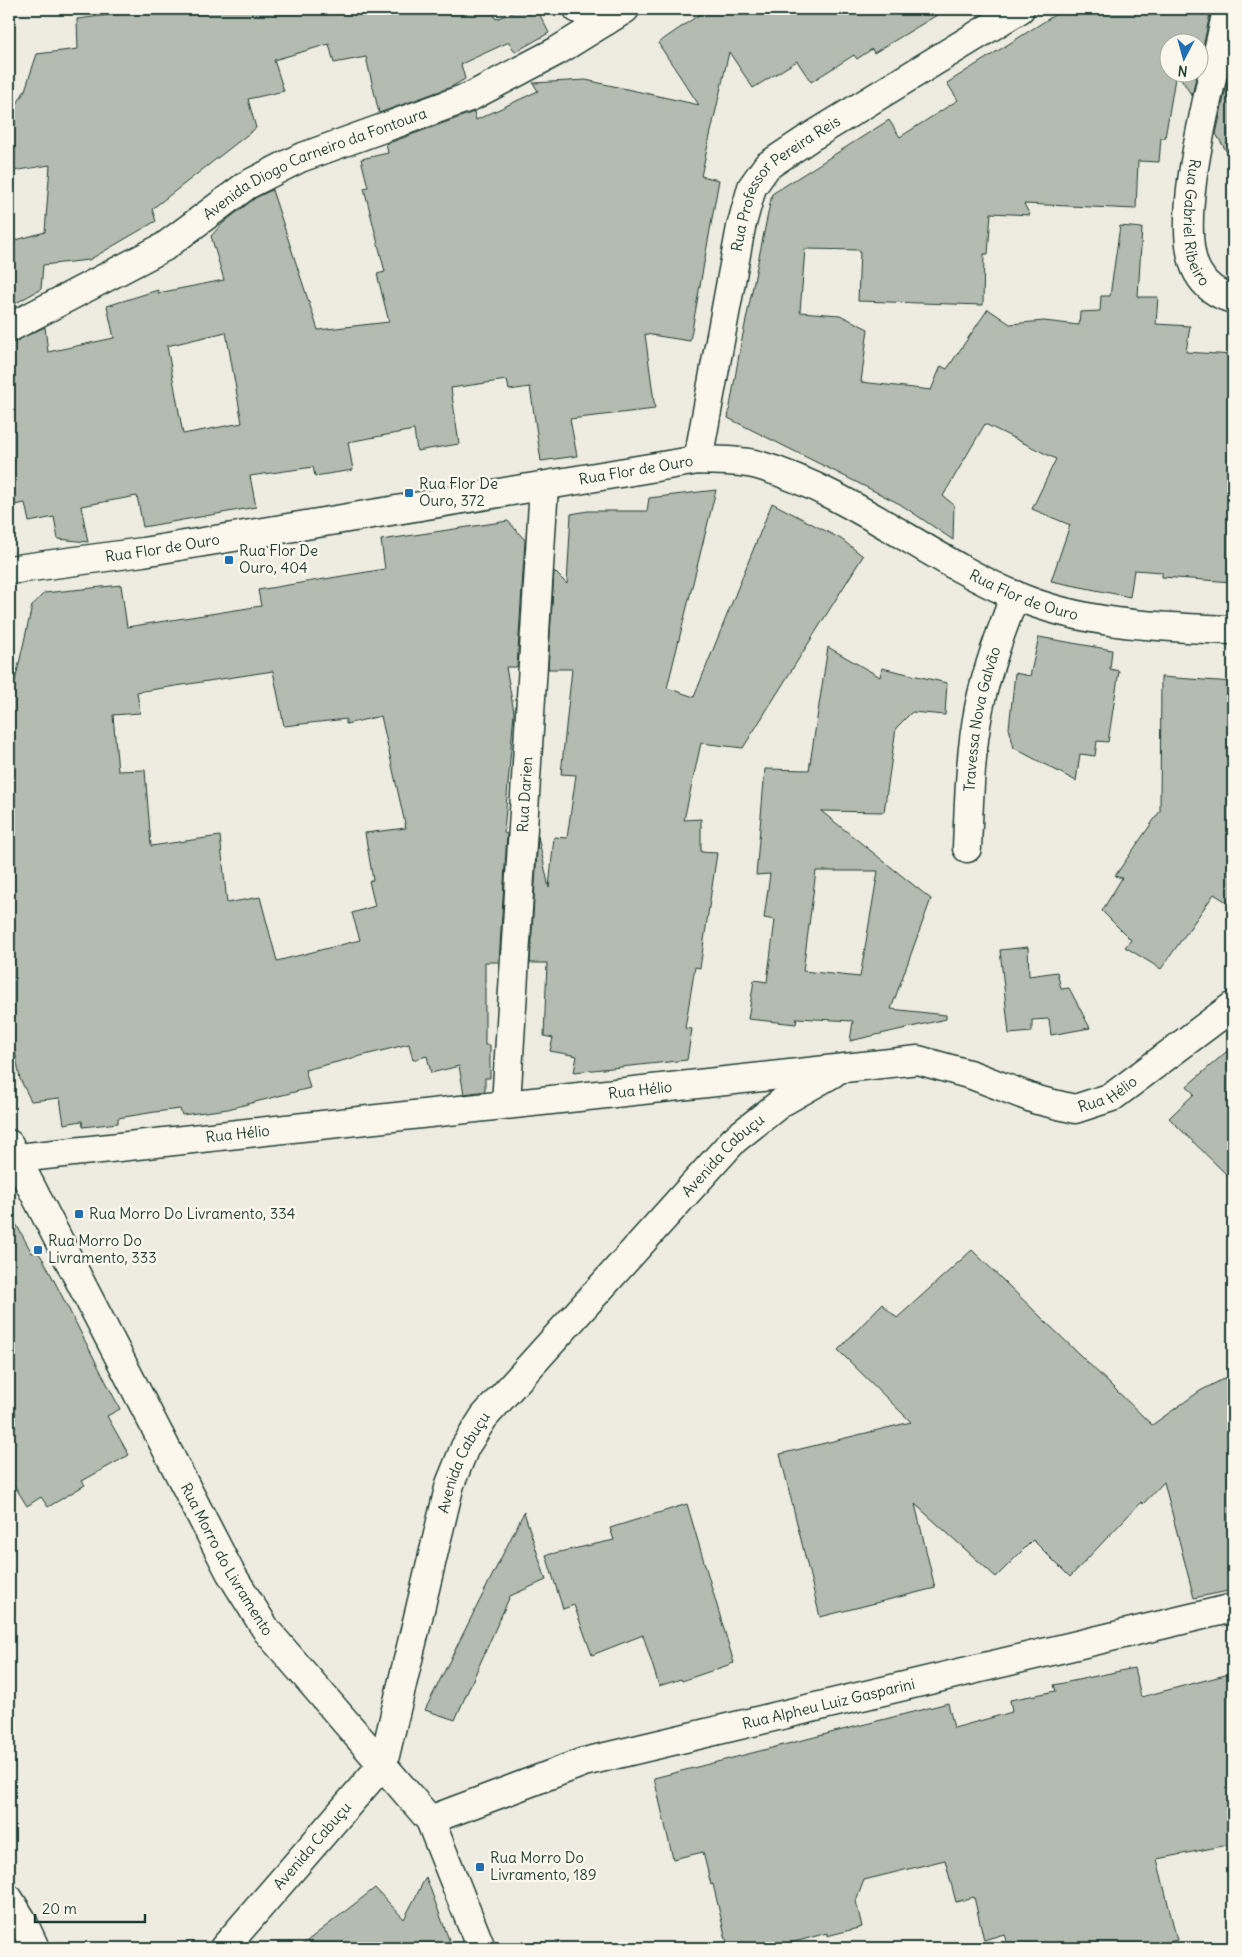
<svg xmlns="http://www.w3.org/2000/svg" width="1242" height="1957" viewBox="0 0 1242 1957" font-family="Delius,sans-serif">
	<rect width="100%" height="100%" fill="#eeece1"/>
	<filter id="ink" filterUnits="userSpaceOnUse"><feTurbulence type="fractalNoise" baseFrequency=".02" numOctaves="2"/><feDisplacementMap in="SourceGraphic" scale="10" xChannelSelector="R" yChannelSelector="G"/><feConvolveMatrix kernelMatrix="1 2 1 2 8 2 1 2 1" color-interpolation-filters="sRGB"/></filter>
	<g filter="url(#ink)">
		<path fill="#b4bbb0" stroke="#1f3d34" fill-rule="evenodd" d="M136 9H490L496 19 521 9H537L549 33 515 52 509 42 461 64 465 79 451 87 379 113 366 57 334 63 329 44 274 60 284 91 248 99 256 128 152 209 156 221 89 260 43 265 41 289 9 307V242L45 232 50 165 13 171 9 149V118L25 90 37 54 78 49 77 19 126 13Z
			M700 9H947L874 53 872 49 857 59 854 55 811 82 797 61 753 88 729 52 701 176 719 180 690 341 645 334 655 409 570 419 577 456 541 461 530 387 509 390 507 380 451 388 459 444 417 451 414 430 348 442 353 470 315 476 313 467 250 476 256 507 143 527 137 496 81 506 88 542 58 539 54 517 29 522 25 503 14 505 9 480V344L45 327 48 352 114 338 107 306 158 290V293L224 280 211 236 223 223 255 198 272 190 318 330 389 322 377 274 385 272 364 188 368 187 361 159 388 153 386 144 474 112 476 120 538 91 533 83 586 80 699 105 658 43 703 12ZM226 332 242 423 183 434 167 346Z
			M1064 9H1211L1200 62V42H1170V72H1176L1165 138H1161L1159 162 1138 161 1136 209 1024 204 1030 215 991 213 988 254H984L983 305 858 301 860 250 805 249 800 312 840 315 868 329 861 382 931 390 941 366 947 369 988 309 1010 324 1044 321 1079 325 1080 312 1100 311 1101 296H1110L1120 226 1142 228 1138 297H1158L1156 324 1190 326 1186 352 1233 355V582L1162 577V572L1134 570 1130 597 1051 581 1070 525 1032 509 1056 459 985 424 943 496 954 505 953 540 900 504 728 418 740 349 772 194 889 120 900 137 958 100 947 83Z
			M1233 55V162L1216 134Z
			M1177 72H1197L1192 96Z
			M716 490 667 688 694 697 772 503 841 539 863 556 743 748 701 743 684 820 701 819V852L717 853 700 968 695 967 685 1028 692 1029 687 1060 574 1072 577 1056 550 1051 553 1038 544 1036 547 963H530L538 836 549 888 554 837 567 838 576 775 561 774 572 669H548L554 571 567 584 571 514 588 511H647L649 498Z
			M508 521 525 540 517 667H506L514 712 504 833 507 834 499 962H485V1045H490V1078H485V1091L464 1094 459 1066 431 1073 427 1056 413 1060 409 1044 305 1070 310 1088 228 1109 182 1115 180 1109 155 1112 118 1118V1123L83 1127 82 1121 64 1124 60 1098 31 1101 20 1079 9 1016V936L13 935 9 901V699H11L32 606 44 593 121 585 127 627 261 606 258 590 385 569 381 540ZM273 671 284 726 346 719V724L381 716 406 828 365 833 373 880 369 881 375 906 352 913 360 940 277 961 260 897 227 903 220 836 151 846 145 770 118 771 113 715 140 713 137 692Z
			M1039 637 1112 650 1110 669 1119 671 1108 742 1097 741 1095 756 1080 754 1076 781 1014 748 1009 728 1015 673 1030 676Z
			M828 647 880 677 882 668 947 683 945 715 912 712 896 728 884 812 821 811 931 899 891 1009 946 1015V1019L850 1041 853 1021 797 1018 796 1024 748 1019 754 980 767 982 775 920 764 918 770 874 756 875 765 769 809 770ZM816 871H878L860 977 803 971Z
			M1161 677 1233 682V906L1214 894 1161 969 1125 947 1131 940 1102 911 1122 878 1115 876 1160 811Z
			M1028 947 1029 976 1057 972 1061 989 1069 988 1090 1028 1051 1035 1049 1019 1032 1020V1032L1009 1034 1000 950Z
			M1233 1046V1181L1169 1118 1194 1094 1187 1086Z
			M9 1211 32 1253 38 1252 44 1261 120 1409 107 1416 129 1455 82 1481 85 1485 48 1507 41 1497 27 1506 9 1477Z
			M972 1250 1152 1425 1200 1391 1233 1374V1590L1194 1598 1164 1482 1143 1504 1141 1502 1070 1577 1033 1540 996 1577 915 1504 935 1588 820 1617 780 1454 911 1422 838 1350 882 1304 897 1318Z
			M687 1504 734 1663 682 1681 681 1679 659 1686 643 1635 592 1655 574 1605 563 1609 546 1555 614 1540 610 1528Z
			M524 1512 546 1580 510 1596 455 1720 425 1710Z
			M1134 1668 1141 1697 1233 1673V1844L1157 1859 1177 1940 1150 1946 1151 1948H1008L1004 1934 984 1940 974 1897 956 1902 945 1860 864 1880 856 1901 862 1927 827 1936V1933L773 1948H728L713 1884 711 1885 703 1852 673 1859 654 1778 948 1703 954 1728 1012 1712 1010 1700 1056 1691 1054 1685Z
			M426 1877 452 1948H298L375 1888 404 1919Z"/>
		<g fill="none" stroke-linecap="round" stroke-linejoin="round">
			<g stroke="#1f3d34" stroke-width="31">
				<g id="minor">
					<path d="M578 9 606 21"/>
					<path id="s1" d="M1227 9C1217 68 1169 223 1198 273 1206 287 1218 295 1233 299"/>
					<path id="s2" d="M9 328 164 247 247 185 300 158 472 96 557 51 625 9"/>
					<path id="s3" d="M698 460 741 227 752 187 767 166 809 138 1020 9"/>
					<path id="s4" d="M967 848C969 801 970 754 979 708 987 669 1001 632 1015 595"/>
					<path id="s5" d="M506 1104 544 486"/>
					<path id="s6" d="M9 1159 918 1060 972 1075 1037 1100 1075 1109 1112 1097 1233 1006"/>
					<path id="s7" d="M430 1820 584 1762 1233 1608"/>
					<path d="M9 1899 22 1920 35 1948"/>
					<path id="s8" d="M224 1948 383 1764 450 1484 465 1447 484 1417 734 1140 782 1102 833 1073"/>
				</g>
			</g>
			<g stroke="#1f3d34" stroke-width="31">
				<g id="tertiary">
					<path id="s9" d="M9 570 143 552 698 460C717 461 740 460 758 465 850 492 926 557 1014 595 1083 625 1160 627 1233 630"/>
					<path id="s10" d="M9 1144 230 1572 267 1631 430 1820 481 1948"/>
				</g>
			</g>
			<use href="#minor" stroke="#fbf7ec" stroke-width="28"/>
			<use href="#tertiary" stroke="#fbf7ec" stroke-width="28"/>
		</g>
	</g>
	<g fill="#1f6fb2" stroke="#fbf7ec" stroke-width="2">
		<rect x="404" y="488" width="10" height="10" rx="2.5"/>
		<rect x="224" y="555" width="10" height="10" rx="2.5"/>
		<rect x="74" y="1209" width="10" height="10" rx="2.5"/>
		<rect x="33" y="1245" width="10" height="10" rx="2.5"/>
		<rect x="475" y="1862" width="10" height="10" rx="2.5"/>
	</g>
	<g text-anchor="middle" stroke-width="5" stroke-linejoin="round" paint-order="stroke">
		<g font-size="15" fill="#1f3d34" stroke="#fbf7ec">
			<text dy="5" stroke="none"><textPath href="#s2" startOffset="349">Avenida Diogo Carneiro da Fontoura</textPath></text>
			<text dy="5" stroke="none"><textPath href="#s3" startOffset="301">Rua Professor Pereira Reis</textPath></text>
			<text dy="5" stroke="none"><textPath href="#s1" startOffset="218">Rua Gabriel Ribeiro</textPath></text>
			<text dy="5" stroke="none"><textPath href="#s9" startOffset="635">Rua Flor de Ouro</textPath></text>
			<text dy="5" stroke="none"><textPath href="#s9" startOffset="155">Rua Flor de Ouro</textPath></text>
			<text dy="5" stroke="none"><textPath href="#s9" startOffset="1055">Rua Flor de Ouro</textPath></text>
			<text dy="5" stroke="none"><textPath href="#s4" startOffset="130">Travessa Nova Galvão</textPath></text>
			<text dy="5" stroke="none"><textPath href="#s5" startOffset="310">Rua Darien</textPath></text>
			<text dy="5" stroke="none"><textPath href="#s6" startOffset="635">Rua Hélio</textPath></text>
			<text dy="5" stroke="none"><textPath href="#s6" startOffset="1115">Rua Hélio</textPath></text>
			<text dy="5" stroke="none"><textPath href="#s6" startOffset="230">Rua Hélio</textPath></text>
			<text dy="5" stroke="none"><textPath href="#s8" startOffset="961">Avenida Cabuçu</textPath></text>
			<text dy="5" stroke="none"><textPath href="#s8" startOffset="556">Avenida Cabuçu</textPath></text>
			<text dy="5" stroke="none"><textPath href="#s10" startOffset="469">Rua Morro do Livramento</textPath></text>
			<text dy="5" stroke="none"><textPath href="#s7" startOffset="416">Rua Alpheu Luiz Gasparini</textPath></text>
			<text dy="5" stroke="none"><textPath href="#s8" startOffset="135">Avenida Cabuçu</textPath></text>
		</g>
		<g font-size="15" fill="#1f3d34" stroke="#fbf7ec" text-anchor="start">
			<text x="419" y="489">Rua Flor De<tspan x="419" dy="17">Ouro, 372</tspan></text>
			<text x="239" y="556">Rua Flor De<tspan x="239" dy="17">Ouro, 404</tspan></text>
			<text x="89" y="1219">Rua Morro Do Livramento, 334</text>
			<text x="48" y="1246">Rua Morro Do<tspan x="48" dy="17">Livramento, 333</tspan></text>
			<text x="490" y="1863">Rua Morro Do<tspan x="490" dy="17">Livramento, 189</tspan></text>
		</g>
	</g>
	<rect width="1242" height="1957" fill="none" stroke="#fbf7ec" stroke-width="30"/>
	<rect x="15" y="15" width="1212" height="1927" fill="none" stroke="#1f3d34" stroke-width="2" filter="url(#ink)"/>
	<g transform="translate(1184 58) rotate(186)"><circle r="24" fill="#fbf7ec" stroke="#a3ada2"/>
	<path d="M0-4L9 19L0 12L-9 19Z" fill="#1f6fb2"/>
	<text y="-8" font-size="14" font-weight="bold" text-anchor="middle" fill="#1f3d34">N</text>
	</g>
	<path d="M35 1914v8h110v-8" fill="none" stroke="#1f3d34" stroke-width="2.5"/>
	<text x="42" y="1914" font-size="15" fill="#1f3d34" stroke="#fbf7ec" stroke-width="4" paint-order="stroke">20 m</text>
</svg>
